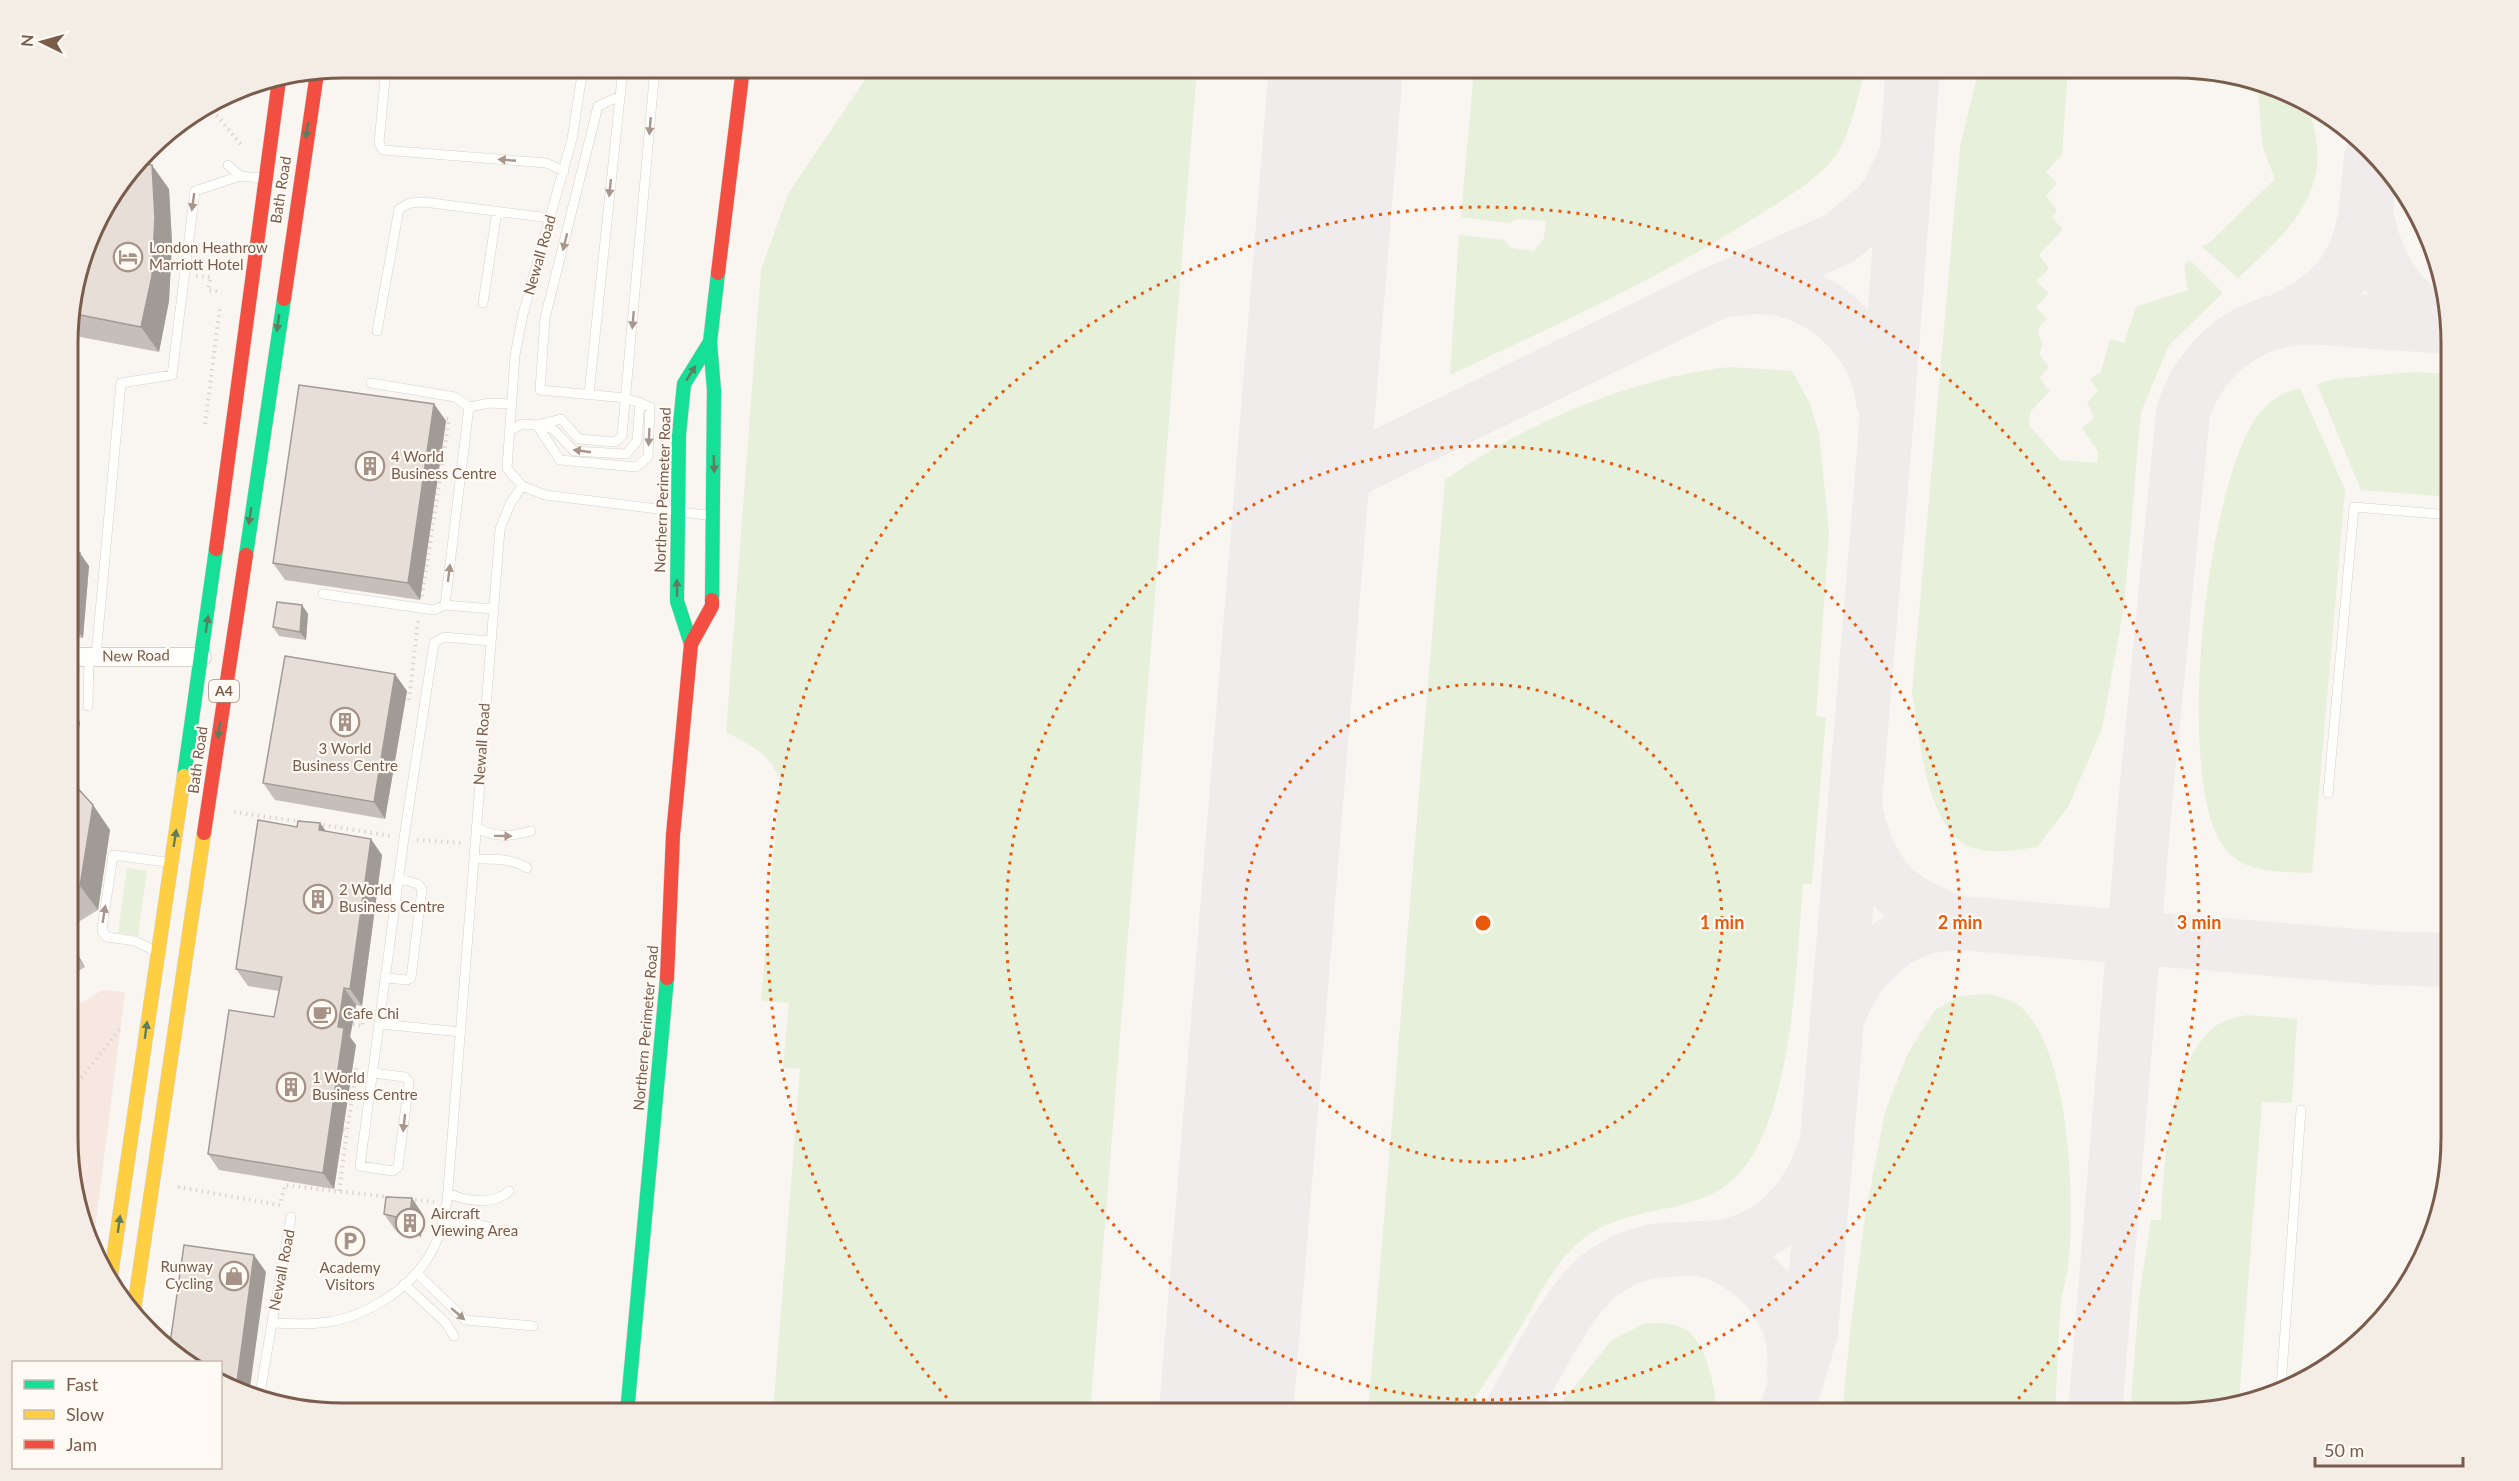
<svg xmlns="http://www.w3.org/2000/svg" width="2519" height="1481" viewBox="0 0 2519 1481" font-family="Lato,sans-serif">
	<rect width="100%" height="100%" fill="#f9f5f0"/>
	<path fill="#f6e8e1" d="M102 990 125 992 94 1237 70 1174V1010Z"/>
	<path fill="#e7f0db" d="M873 68H1197L1090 1413H773L800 1069 783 1067 789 1003 761 1001 780 779C767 751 752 746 726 732L761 270 788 194Z
		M1474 68H1865C1860 90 1850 135 1837 154 1819 179 1787 197 1762 213 1663 277 1556 325 1450 375L1459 235 1504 240 1511 248 1534 251 1544 238 1546 221 1516 219 1509 223 1461 217Z
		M1985 68H2068L2062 155 2046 172 2057 183 2046 196 2057 211 2052 218 2063 229 2039 255 2049 269 2036 281 2049 293 2036 307 2047 319 2039 327 2038 335 2043 344 2039 354 2049 367 2039 378 2050 391 2030 412 2029 425 2060 460 2097 463 2098 452 2082 428 2094 418 2087 402 2098 391 2090 379 2101 372 2110 339 2124 343 2136 307 2188 290 2184 265 2190 260 2223 293 2169 345 2141 412 2124 606 2102 729 2068 807 2037 847C2016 850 1978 857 1960 841 1924 811 1920 736 1912 693L1960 147 1976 82Z
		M2230 75 2248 77 2307 102C2311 117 2316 133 2317 148 2322 205 2276 242 2238 278L2201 246 2208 244 2275 179 2263 148 2257 85 2230 81Z
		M1729 367 1792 371 1810 404 1819 433 1829 532 1816 716 1826 718 1812 884H1803C1796 962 1794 1148 1719 1190 1673 1217 1620 1205 1577 1244 1550 1269 1538 1298 1519 1330 1502 1358 1483 1385 1465 1413H1368L1445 480C1525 423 1632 378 1729 367Z
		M2412 372 2451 374V497L2361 490 2317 384 2334 379Z
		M2300 388 2345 489 2312 873C2283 871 2249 875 2227 851 2171 788 2207 478 2259 414 2270 400 2283 392 2300 388Z
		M127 868 147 871 138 936 118 933Z
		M1987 994C2002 997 2017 1001 2027 1013 2070 1065 2074 1192 2069 1258 2068 1273 2063 1288 2061 1303 2058 1340 2057 1376 2055 1413H1842L1852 1315 1865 1217 1885 1112 1908 1053 1935 1010 1960 996Z
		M2247 1015 2297 1019 2292 1103 2262 1102 2239 1399 2194 1413H2130L2139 1298 2151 1220H2161C2165 1163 2166 1064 2217 1025 2224 1019 2238 1018 2247 1015Z
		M1654 1323C1666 1323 1681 1324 1690 1333 1709 1352 1714 1388 1718 1413H1553L1612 1340 1643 1324Z"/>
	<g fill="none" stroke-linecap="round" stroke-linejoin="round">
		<path stroke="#f0ecec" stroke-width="54" d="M2366 208C2372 257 2399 310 2451 325
			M1728 290C1746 288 1766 285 1784 290 1835 303 1877 348 1883 401
			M2284 319C2363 279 2364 238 2371 158
			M1296 554C1310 518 1326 488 1359 467L1709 296 1840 238 1878 206 1888 194 1903 161
			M1856 812C1870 877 1899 904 1960 923
			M1839 1015C1852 977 1884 940 1924 928 1935 925 1949 924 1960 923L2380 958 2451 960
			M1698 1248C1755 1262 1800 1309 1794 1372
			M1510 1413C1532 1375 1569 1296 1603 1273 1647 1242 1669 1253 1717 1247 1768 1241 1805 1204 1822 1156
			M1786 1413 1811 1333 1886 427 1913 68
			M2095 1413 2144 815 2183 412C2200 360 2243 322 2300 318 2319 316 2340 319 2359 321 2390 323 2420 325 2451 327"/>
		<path stroke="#f0ecec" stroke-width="134" d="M1226 1413 1336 68"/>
		<g stroke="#d7d1cb" stroke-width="10">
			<path id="lane" d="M386 68 379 143 383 150 546 163 564 171
				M228 165 240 176 262 178
				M483 303 497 211
				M377 331 399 209 410 203 424 202 550 218
				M371 383 455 397 469 407
				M589 394 623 68
				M537 425 561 419 579 439 615 442 622 436 655 68
				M539 425 553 429 574 451 626 454 637 441 640 402
				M509 431 522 424 537 425 560 460 636 467 648 457 650 407 626 398 540 390 545 318 598 106 620 96
				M522 486 545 495 714 516
				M323 594 434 610 445 605
				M492 609 445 605 469 407 490 403 512 404
				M96 656 121 383 172 375 195 191 240 176
				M88 706 89 657
				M2328 793 2354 507 2451 515
				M476 827C495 838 510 837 531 831
				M474 859C492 859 511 858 527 868
				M153 950 135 941 107 937 102 931 103 922 113 855 166 862
				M387 978 407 980 411 978 422 889 418 884 400 879
				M380 1024 461 1032
				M373 1073 405 1077 409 1082 398 1167 393 1171 360 1166 404 838 434 643 444 637 489 641
				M448 1193C464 1201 494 1206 509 1191
				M291 1217 272 1323C290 1324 309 1325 328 1322 370 1315 415 1286 434 1247 441 1234 443 1216 447 1202L500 529 510 504 522 486 507 468 515 355 523 314 572 139 583 68
				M442 1221C462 1223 485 1222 502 1234
				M417 1273 465 1320 533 1326
				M404 1284 445 1322 454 1336
				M2281 1386 2301 1110
				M259 1399 272 1323"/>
		</g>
		<g stroke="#d7d1cb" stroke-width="20">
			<path id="street" d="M70 657H202"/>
		</g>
		<g stroke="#d9d2cb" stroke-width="15">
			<path id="fast" d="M246 555 284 299
				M712 600 714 390 710 342 718 273
				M691 644 677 601 679 434 684 384 710 342
				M184 776 216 549
				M627 1413 667 978"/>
		</g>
		<g stroke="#d9d2cb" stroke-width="15">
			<path id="slow" d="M110 1281 184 776
				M134 1309 204 833"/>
		</g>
		<g stroke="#d9d2cb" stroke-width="15">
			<path id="jam" d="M718 273 743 68
				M284 299 317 73
				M216 549 279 80
				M204 833 246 555
				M667 978 673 835 691 644 712 606V600"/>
		</g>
		<path stroke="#dcd5d0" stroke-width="4" stroke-dasharray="1.5 4.5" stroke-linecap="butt" d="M209 106 243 147
			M196 276 211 277 208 290 222 292
			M205 424 220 307
			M422 596 449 419 441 418
			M409 700 418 621
			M234 812 303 822
			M317 824 392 836
			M417 840 464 843
			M353 1024 363 1026V1023
			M70 1092 120 1029
			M343 1130 347 1131 357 1065
			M178 1187 280 1205 285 1185 389 1197
			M339 1191 347 1131
			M409 1199 434 1202"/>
		<use href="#lane" stroke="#fefefd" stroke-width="9"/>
		<use href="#street" stroke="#fefefd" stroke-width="18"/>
		<use href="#fast" stroke="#16e098" stroke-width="14"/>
		<use href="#slow" stroke="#ffcf43" stroke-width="14"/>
		<use href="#jam" stroke="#f24e42" stroke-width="14"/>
	</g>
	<path fill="#c6bfb9" d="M169 189 172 243 169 301 159 352 70 335V307Z
		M434 404 446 421 420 600 285 580 273 563Z
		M70 552 89 566 83 638 70 637Z
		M302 605 308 614 306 640 279 636 273 627Z
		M407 691 385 819 275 800 263 783Z
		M70 708 80 722 75 752 79 758 75 785 93 805 110 830 98 910 70 927Z
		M320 823 326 831 382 855 362 1006 356 1005 350 1037 356 1045 334 1189 219 1170 208 1154 274 1017 279 991 248 986 236 969 297 827Z
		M70 941 85 967 70 976Z
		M412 1198 423 1215 421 1237 396 1231 384 1214Z"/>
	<path fill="#a19b96" d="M152 165 169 189 172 243 169 301 159 352 141 327Z
		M434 404 446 421 420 600 408 583Z
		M80 553 89 566 83 638 74 625Z
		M302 605 308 614 306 640 300 632Z
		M395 674 407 691 385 819 374 802Z
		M70 708 80 722 75 752 79 758 74 790 70 783Z
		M93 805 110 830 98 910 80 886Z
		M320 823 332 840 319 830Z
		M371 839 382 855 362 1006 350 989Z
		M70 941 85 967 70 945Z
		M344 988 356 1005 350 1037 356 1045 334 1189 323 1173 338 1027Z
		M412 1198 423 1215 421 1237 409 1220Z
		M254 1255 266 1272 249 1395 236 1389Z"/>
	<path fill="#e6ded7" stroke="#a19b96" stroke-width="1.5" d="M139 164 152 165 155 218 152 276 141 327 70 313V307L96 221Z
		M299 385 434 404 408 583 273 563Z
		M70 552 80 553 74 625H70Z
		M277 602 302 605 300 632 273 627Z
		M285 656 395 674 374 802 263 783Z
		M70 780 93 805 80 886 70 892Z
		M258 820 297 827 298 821 320 823 319 830 371 839 350 989 344 988 338 1027 344 1028 323 1173 208 1154 229 1010 274 1017 282 977 236 969Z
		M386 1197 412 1198 409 1220 384 1214Z
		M184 1245 254 1255 236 1389 220 1383V1362H190L170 1344Z"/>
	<defs><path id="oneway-solid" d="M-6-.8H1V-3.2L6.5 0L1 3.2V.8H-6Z" transform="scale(1.5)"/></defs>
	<g fill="#a8958b">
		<use href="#oneway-solid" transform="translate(650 126) rotate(95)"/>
		<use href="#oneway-solid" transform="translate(507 160) rotate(-175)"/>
		<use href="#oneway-solid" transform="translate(610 188) rotate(96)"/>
		<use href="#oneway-solid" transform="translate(193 202) rotate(98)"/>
		<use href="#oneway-solid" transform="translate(565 242) rotate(104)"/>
		<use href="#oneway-solid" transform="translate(633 320) rotate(95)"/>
		<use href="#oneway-solid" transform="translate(649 437) rotate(93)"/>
		<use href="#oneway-solid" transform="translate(582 451) rotate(-172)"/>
		<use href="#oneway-solid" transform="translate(449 573) rotate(-83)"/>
		<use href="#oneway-solid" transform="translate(503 836) rotate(1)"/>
		<use href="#oneway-solid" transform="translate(104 914) rotate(-81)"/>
		<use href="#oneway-solid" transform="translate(404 1123) rotate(97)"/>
		<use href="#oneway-solid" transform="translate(458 1314) rotate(41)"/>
	</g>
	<g fill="#617d60">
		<use href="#oneway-solid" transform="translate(307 130) rotate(99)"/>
		<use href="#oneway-solid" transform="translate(278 323) rotate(98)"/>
		<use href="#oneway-solid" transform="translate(691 373) rotate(-57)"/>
		<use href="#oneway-solid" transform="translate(714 464) rotate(88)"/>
		<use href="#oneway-solid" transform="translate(250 516) rotate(98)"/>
		<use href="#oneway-solid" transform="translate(677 588) rotate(-91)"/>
		<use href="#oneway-solid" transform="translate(207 624) rotate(-82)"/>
		<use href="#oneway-solid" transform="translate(219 730) rotate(98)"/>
		<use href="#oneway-solid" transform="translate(175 838) rotate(-81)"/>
		<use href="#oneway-solid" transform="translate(146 1030) rotate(-82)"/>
		<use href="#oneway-solid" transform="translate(119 1224) rotate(-82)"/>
	</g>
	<g fill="none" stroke="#e8590c" stroke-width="3" stroke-dasharray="3 6">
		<circle cx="1483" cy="923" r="239"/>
		<circle cx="1483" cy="923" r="477"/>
		<path d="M959 1411A716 716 0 1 1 2007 1411"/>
	</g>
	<defs>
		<g id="hotel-ring" transform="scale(1.5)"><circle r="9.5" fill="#fffaf3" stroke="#a69286" stroke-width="1.5"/><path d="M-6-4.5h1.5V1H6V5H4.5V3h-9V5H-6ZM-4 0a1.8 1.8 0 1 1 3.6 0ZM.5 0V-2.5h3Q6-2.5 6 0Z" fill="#a69286"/></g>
		<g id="building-ring" transform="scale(1.5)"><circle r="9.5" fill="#fffaf3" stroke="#a69286" stroke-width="1.5"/><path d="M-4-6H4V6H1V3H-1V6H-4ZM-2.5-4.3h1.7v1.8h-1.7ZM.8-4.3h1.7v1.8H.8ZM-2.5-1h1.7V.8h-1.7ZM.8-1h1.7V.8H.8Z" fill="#a69286"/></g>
		<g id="cafe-ring" transform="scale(1.5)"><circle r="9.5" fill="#fffaf3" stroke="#a69286" stroke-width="1.5"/><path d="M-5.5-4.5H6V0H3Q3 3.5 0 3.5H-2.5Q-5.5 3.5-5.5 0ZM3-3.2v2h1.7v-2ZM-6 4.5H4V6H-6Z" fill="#a69286"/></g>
		<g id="parking-ring" transform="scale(1.5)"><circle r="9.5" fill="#fffaf3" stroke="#a69286" stroke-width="1.5"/><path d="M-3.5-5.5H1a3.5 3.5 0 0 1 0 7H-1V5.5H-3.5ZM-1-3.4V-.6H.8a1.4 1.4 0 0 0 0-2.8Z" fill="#a69286"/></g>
		<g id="shop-ring" transform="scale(1.5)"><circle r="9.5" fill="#fffaf3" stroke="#a69286" stroke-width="1.5"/><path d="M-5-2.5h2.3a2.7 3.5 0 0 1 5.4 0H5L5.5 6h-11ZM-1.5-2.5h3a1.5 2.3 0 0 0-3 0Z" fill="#a69286"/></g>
	</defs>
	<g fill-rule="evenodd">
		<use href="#hotel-ring" x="128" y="257"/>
		<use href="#building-ring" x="370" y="466"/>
		<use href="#building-ring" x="345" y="722"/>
		<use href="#building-ring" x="318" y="899"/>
		<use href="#cafe-ring" x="322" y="1014"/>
		<use href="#building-ring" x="291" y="1087"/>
		<use href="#building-ring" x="410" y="1223"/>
		<use href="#parking-ring" x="350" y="1241"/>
		<use href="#shop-ring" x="234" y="1276"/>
	</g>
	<g text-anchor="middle" stroke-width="4.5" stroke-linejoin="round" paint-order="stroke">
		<rect fill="#fffaf3" stroke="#a28b7f" stroke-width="1.5" x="209" y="680" width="30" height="22" rx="4.5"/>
		<g font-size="14" font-weight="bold" fill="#7a5c4d">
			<text x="224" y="696">A4</text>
		</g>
		<g font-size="15" fill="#7a5c4d" stroke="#fffaf3">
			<text transform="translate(281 190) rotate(-81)" y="5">Bath Road</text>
			<text transform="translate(540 255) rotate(-74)" y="5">Newall Road</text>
			<text transform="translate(663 490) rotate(-88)" y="5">Northern Perimeter Road</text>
			<text transform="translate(136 656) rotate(-1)" y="5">New Road</text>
			<text transform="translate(482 744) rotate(-86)" y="5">Newall Road</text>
			<text transform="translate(198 760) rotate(-82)" y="5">Bath Road</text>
			<text transform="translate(646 1028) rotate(-85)" y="5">Northern Perimeter Road</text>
			<text transform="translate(282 1270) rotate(-79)" y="5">Newall Road</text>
		</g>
		<g font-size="15" fill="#7a5c4d" stroke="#fffaf3" text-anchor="start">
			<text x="149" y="253">London Heathrow<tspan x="149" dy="17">Marriott Hotel</tspan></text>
			<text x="391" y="462">4 World<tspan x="391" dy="17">Business Centre</tspan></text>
			<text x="345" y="754" text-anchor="middle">3 World<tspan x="345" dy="17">Business Centre</tspan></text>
			<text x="339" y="895">2 World<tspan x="339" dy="17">Business Centre</tspan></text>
			<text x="343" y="1019">Cafe Chi</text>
			<text x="312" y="1083">1 World<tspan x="312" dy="17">Business Centre</tspan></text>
			<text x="431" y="1219">Aircraft<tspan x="431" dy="17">Viewing Area</tspan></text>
			<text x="213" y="1272" text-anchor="end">Runway<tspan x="213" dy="17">Cycling</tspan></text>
			<text x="350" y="1273" text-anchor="middle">Academy<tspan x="350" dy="17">Visitors</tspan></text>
		</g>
	</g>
	<path d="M0 0H2519V1481H0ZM343 78H2176A265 265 0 0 1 2441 343V1138A265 265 0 0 1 2176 1403H343A265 265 0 0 1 78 1138V343A265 265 0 0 1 343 78Z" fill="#f4ede6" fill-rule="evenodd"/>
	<path fill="none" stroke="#7a5c4d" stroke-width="3" d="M343 78H2176A265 265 0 0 1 2441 343V1138A265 265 0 0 1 2176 1403H343A265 265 0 0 1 78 1138V343A265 265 0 0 1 343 78Z"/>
	<circle cx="1483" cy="923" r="9" fill="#e8590c" stroke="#fffaf3" stroke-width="3"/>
	<g font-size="18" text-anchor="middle" font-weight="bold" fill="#e8590c" stroke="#fffaf3" stroke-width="4.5" stroke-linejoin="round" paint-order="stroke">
		<text x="1722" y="929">1 min</text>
		<text x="1960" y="929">2 min</text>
		<text x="2199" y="929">3 min</text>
	</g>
	<rect x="12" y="1361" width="210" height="108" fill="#fffaf3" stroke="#cabbb1" stroke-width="1.5"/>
	<rect x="24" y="1380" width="30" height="9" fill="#16e098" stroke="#cabbb1" stroke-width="1.5"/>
	<text x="66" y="1391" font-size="18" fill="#7a5c4d">Fast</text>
	<rect x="24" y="1410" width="30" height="9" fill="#ffcf43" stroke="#cabbb1" stroke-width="1.5"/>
	<text x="66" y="1421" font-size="18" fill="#7a5c4d">Slow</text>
	<rect x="24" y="1440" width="30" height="9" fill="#f24e42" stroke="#cabbb1" stroke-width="1.5"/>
	<text x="66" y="1451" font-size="18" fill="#7a5c4d">Jam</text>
	<g transform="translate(42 42) rotate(275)" stroke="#fffaf3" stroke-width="4.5" paint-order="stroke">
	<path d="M0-4.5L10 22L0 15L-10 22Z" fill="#7a5c4d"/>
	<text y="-9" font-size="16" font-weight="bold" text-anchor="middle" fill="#7a5c4d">N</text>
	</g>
	<path d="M2315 1457v9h148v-9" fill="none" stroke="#7a5c4d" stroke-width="3"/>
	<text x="2324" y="1457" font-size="18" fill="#7a5c4d" stroke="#fffaf3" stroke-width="4.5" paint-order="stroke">50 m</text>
</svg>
